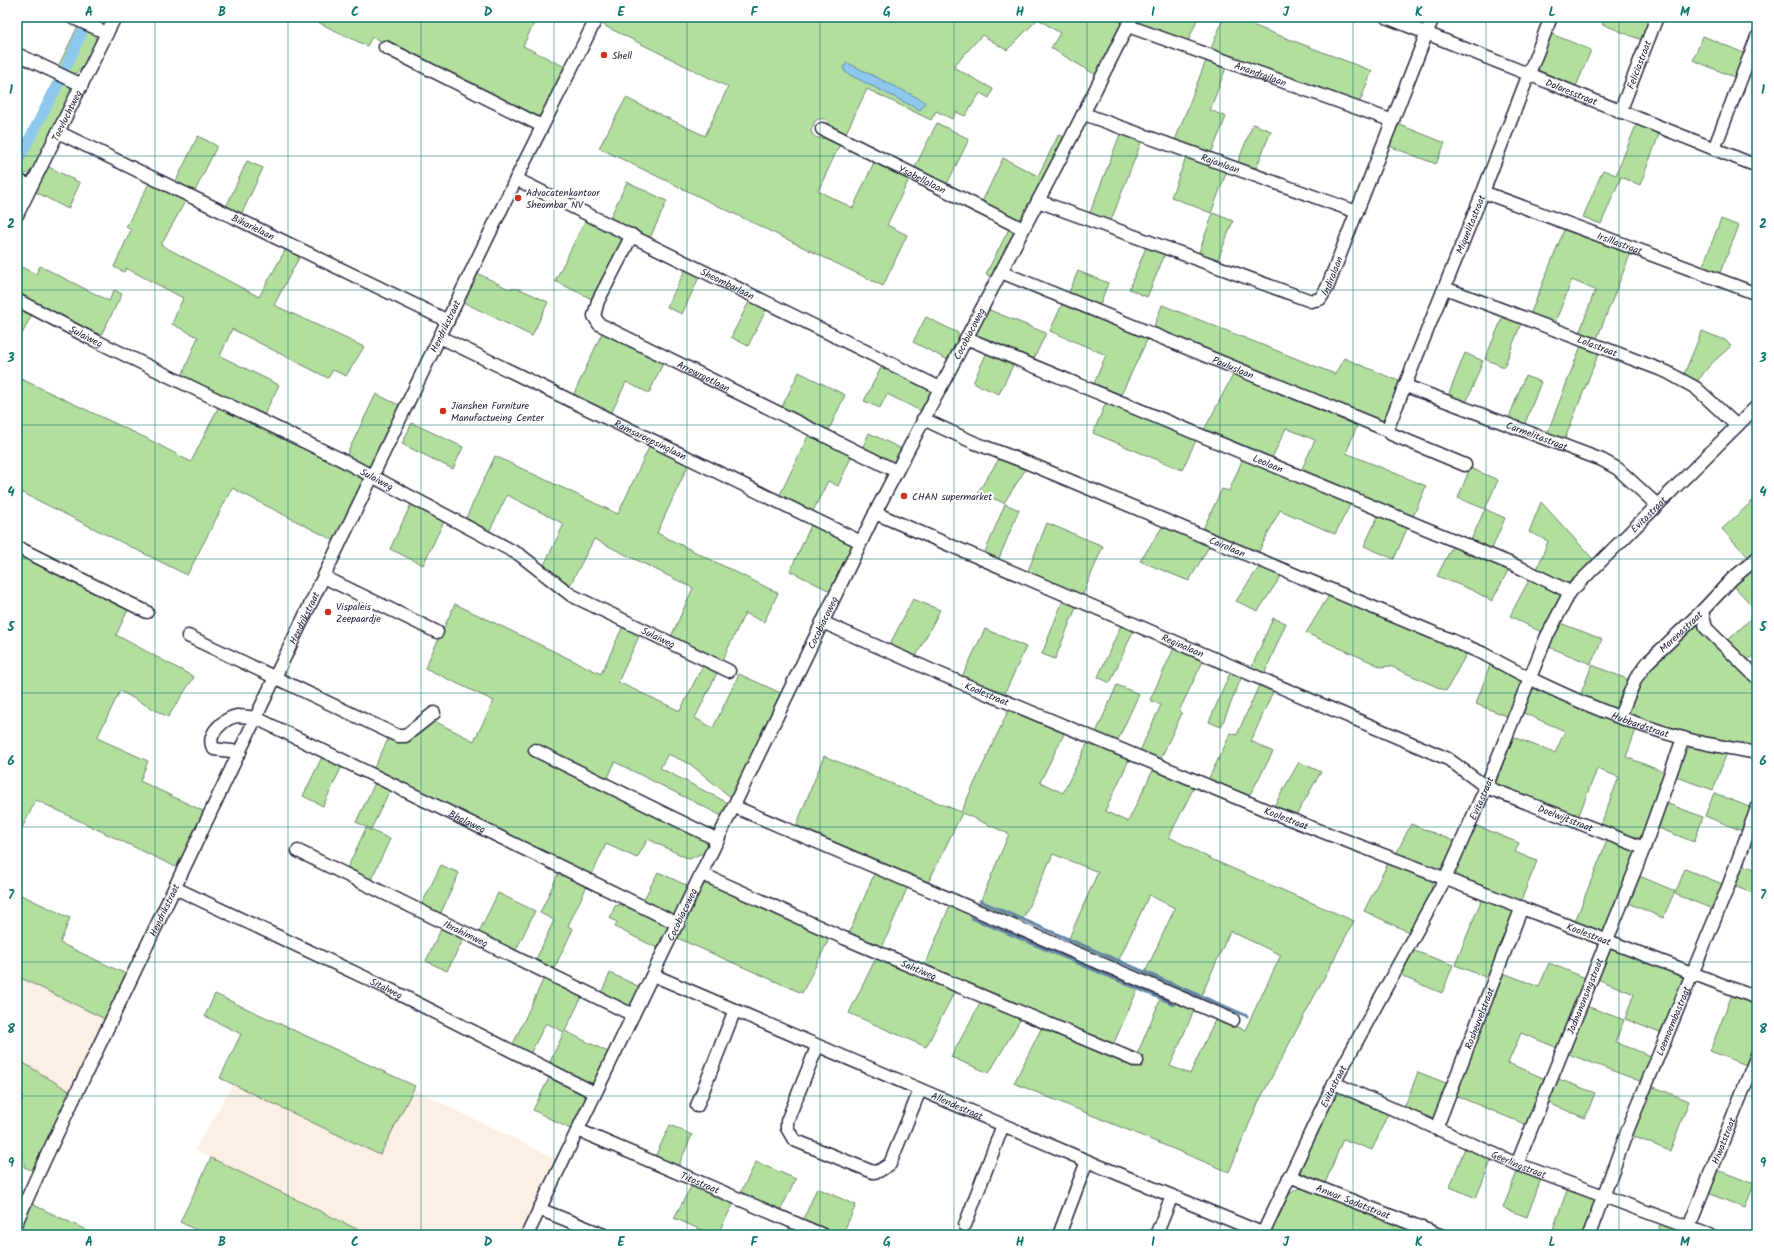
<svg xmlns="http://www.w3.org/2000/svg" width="1774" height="1252" viewBox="0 0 1774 1252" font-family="Kalam,sans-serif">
	<rect width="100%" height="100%" fill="#fff"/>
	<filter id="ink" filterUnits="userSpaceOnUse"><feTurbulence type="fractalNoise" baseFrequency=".025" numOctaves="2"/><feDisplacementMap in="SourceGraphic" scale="8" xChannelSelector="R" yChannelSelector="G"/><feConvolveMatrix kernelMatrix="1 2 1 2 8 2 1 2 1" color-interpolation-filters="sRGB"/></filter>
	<g filter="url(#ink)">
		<path fill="#fcefe4" d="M17 976 107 1020 71 1092 17 1059Z
			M233 1084 380 1155 413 1089 556 1159 520 1235H369L195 1150Z"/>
		<path fill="#b2df9d" stroke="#6a806c" d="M307 17H537L523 46 565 67 542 114 537 117 372 37 367 46Z
			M602 17H1126L1096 75 1051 48 1060 33 1038 19 1007 50 982 35 953 67 993 89 989 98 980 93 965 116 956 112 952 119 936 111 931 120 867 89 845 135C841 133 836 131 833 128 828 122 824 115 815 121L811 131C815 141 821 137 828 138 832 138 837 142 840 144L818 191 853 208 875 160 910 177 887 225 907 235 883 286 599 148 626 98 705 136 728 87 605 26 601 23Z
			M1138 17H1198L1187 44 1138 24 1136 21Z
			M1224 17H1255L1252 25 1372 71 1357 109 1208 56Z
			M1604 17H1654L1644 41 1602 24Z
			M78 26 94 34 97 42 85 66 73 75 57 69Z
			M1549 33 1591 50 1575 89 1540 74 1537 68Z
			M1703 36 1746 54 1736 78 1693 60Z
			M1207 58 1227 65 1210 110 1226 117 1210 156 1174 143Z
			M56 76 68 83 72 92 35 167C30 174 24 176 17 172V156Z
			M937 123 969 139 946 186 914 169Z
			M1637 123 1660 132 1640 185 1621 177 1601 224 1583 217 1603 170 1616 175Z
			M1253 124 1271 131 1255 171 1237 164Z
			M1398 124 1445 143 1436 164 1389 146Z
			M1121 132 1142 140 1110 223 1089 215Z
			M1059 134 1065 138 1024 218 1017 220 982 202 1003 158 1038 176Z
			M198 136 217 146 194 193 175 183Z
			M1187 155 1227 171 1211 213 1171 197Z
			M247 161 263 168 241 215 226 207Z
			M47 166 80 183 68 209 34 191Z
			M151 180 187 198 161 245 259 297 287 247 301 254 274 305 364 347 346 376 333 370 328 378 232 329 220 356 279 385 263 417 182 376 198 337 172 324 183 298 126 268 124 272 114 267 131 230 126 227Z
			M627 182 667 201 649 240 609 220Z
			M1213 213 1233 221 1217 262 1198 255Z
			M587 217 625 236 596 301 555 281Z
			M1721 219 1739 226 1719 275 1702 268Z
			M1566 225 1632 250 1596 341 1579 334 1595 290 1572 280 1554 325 1530 315Z
			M1010 227 1016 233 993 278 986 274Z
			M1147 245 1166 252 1147 297 1129 289Z
			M17 265 36 274 40 266 109 301 114 290 122 294 99 339 17 296Z
			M687 266 701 273 682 314 667 307Z
			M1078 271 1108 283 1099 307 1068 295Z
			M477 273 507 288 520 289 548 302 532 336 463 302Z
			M751 298 768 306 748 346 731 337Z
			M1064 300 1149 336 1120 397 1093 386 1106 355 1050 331Z
			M1162 305 1335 374 1344 358 1403 383 1385 422H1381L1153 329Z
			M17 306 32 314 17 344Z
			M987 309 1046 333 1032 363 975 337 974 334Z
			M1504 314 1522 321 1504 367 1485 359Z
			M926 317 958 333V342L948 360 913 342Z
			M603 331 664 361 649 393 626 382 610 416 572 398Z
			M1702 331 1725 340 1731 346 1710 365 1696 383 1684 374Z
			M1582 343 1600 350 1564 441 1547 434Z
			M988 350 1015 361 999 394 973 383Z
			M1465 353 1483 361 1466 403 1448 396Z
			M883 364 932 390 921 411 887 394 880 408 864 401Z
			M1235 371 1321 406 1319 410 1357 426 1346 453 1426 486 1412 519 1300 473 1315 440 1286 428 1271 460 1203 432Z
			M799 372 845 395 827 434 780 411Z
			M1525 376 1541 382 1524 426 1508 420Z
			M17 377 148 439 191 462 220 404 366 478 335 541 232 488 187 575 17 490Z
			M376 394 401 406 373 463 366 467 345 458Z
			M1107 400 1197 438 1182 470 1093 433Z
			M412 423 463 447 453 469 402 444Z
			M810 432 853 453 838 486 828 481 811 515 778 499Z
			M869 433 902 449 895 463 861 451Z
			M650 445 689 463 657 533 778 593 764 622 745 613 721 663 670 639 693 588 594 539 568 589 543 567 564 524 507 495 488 534 465 520 495 456 618 514Z
			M1001 456 1027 467 1004 503 978 492Z
			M1244 456 1352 501 1335 534 1280 510 1257 555 1202 531 1222 489 1229 491Z
			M1470 468 1498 480 1485 509 1505 518 1491 551 1470 542 1485 509 1458 498Z
			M1757 497V553L1750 559 1722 529Z
			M412 502 445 519 423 565 390 549Z
			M1541 502 1593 559 1575 579 1566 584 1536 572 1548 541 1529 532Z
			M1005 504 1019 510 997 563 983 557Z
			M1380 512 1409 524 1394 559 1364 546Z
			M812 523 852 545V551L832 592 790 571Z
			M1047 523 1103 546 1081 599 1026 576Z
			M1165 523 1211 543 1189 581 1140 561Z
			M1454 543 1510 567 1492 601 1472 590 1437 576Z
			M17 552 129 608 116 635 194 677 168 717 120 691 97 738 148 761 140 781 205 812 178 868 36 800 17 838Z
			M1261 564 1283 573 1258 611 1236 601Z
			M1757 564V611L1733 585Z
			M1531 576 1560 592 1561 595 1543 633 1510 616Z
			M1331 592 1468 651 1446 691 1390 666 1382 667 1306 633Z
			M913 599 940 610 914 660 888 648Z
			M1063 600 1077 605 1055 659 1042 654Z
			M455 604 601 674 624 624 641 632 618 682 680 711 704 663 719 669 695 718 713 728 739 674 783 694 733 799 690 764 668 754 660 768 730 804 724 817 615 762 607 780 712 835 708 851 689 859 648 839 637 858 606 844 590 879 373 770 391 733 403 739 432 720 474 741 494 701 425 668Z
			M1757 613V652L1745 663 1725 643Z
			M1273 618 1286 623 1263 677 1250 671Z
			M1697 620 1757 682V750L1685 735 1630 715 1628 711 1640 678Z
			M1122 623 1134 629 1110 683 1098 677Z
			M1560 623 1602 639 1591 664 1549 647Z
			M985 629 1026 647 1003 697 961 679Z
			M1175 646 1204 659 1179 711 1182 713 1159 762 1139 753 1161 705 1150 700Z
			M1491 662 1521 679V685L1509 717 1476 704Z
			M1592 665 1632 681 1617 708 1613 709 1580 696Z
			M1231 671 1242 676 1221 727 1209 722Z
			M1260 683 1274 689 1251 741 1273 752 1247 800 1207 782 1231 733 1237 735Z
			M1117 685 1139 694 1116 744 1095 735Z
			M1539 687 1637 727 1626 757 1669 774 1642 838 1638 840 1599 829 1619 777 1597 769 1577 820 1497 787 1496 783 1513 737 1555 753 1565 731 1521 712 1531 690Z
			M1010 707 1066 730 1040 782 1063 793 1089 740 1130 758 1105 811 1128 822 1154 768 1195 785 1169 837 1213 860 1354 921 1258 1103 1229 1172 1014 1083 1043 1025 1136 1057 1163 993 1195 1008 1170 1066 1190 1074 1216 1018 1245 1030 1281 955 1230 931 1199 1001 1143 977 1175 908 1149 895 1116 966 1066 945 1098 872 1053 854 1020 925 978 907 1009 834 962 813 927 885 795 829 824 756 961 812Z
			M1696 745 1728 750 1713 790 1679 778 1675 774 1682 752Z
			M323 755 343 764 323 806 303 796Z
			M1299 762 1321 772 1295 817 1273 808Z
			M376 781 391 788 371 829 356 822Z
			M1714 793 1754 809 1745 832 1705 816Z
			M1666 803 1703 817 1694 842 1656 827Z
			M1411 824 1456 842 1440 870 1395 856Z
			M1475 825 1519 843 1515 852 1537 861 1520 903 1458 877 1455 870Z
			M366 828 390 839 370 882 346 871Z
			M1608 838 1638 851 1605 935 1574 924Z
			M1389 861 1432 881C1435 893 1415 921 1409 932L1364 911Z
			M1739 863 1757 870V895L1731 885Z
			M441 865 459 873 439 917 420 908Z
			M1685 869 1725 885 1715 910 1675 894Z
			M559 872 587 886 568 926 573 929 552 973 534 964 554 920 540 913Z
			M658 872 690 887 675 915 642 903Z
			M875 872 908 886 881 950 848 936Z
			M1637 875 1675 891 1663 918 1626 902Z
			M711 883 831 935 802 993 677 938 702 885Z
			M17 893 70 918 60 943 128 975 107 1020 17 976Z
			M498 893 535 911 514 954 477 936Z
			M1483 896 1513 909 1516 914 1490 979 1455 965Z
			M951 903 1141 982 1112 1047 924 968Z
			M622 904H626L667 924 669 927 666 936 663 934 657 948 615 927 617 922 610 918 615 906Z
			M443 925 465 936 447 971 426 961Z
			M1618 948 1684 977 1685 980 1665 1035 1625 1019 1634 994 1595 978 1608 949Z
			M1412 950 1453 965 1442 993 1406 978 1399 973Z
			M878 954 957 987 926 1047 849 1013Z
			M1549 963 1588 979 1560 1049 1521 1033 1508 1063 1548 1080 1529 1126 1452 1094 1501 972 1539 987Z
			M610 973 640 987 629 1009 600 996Z
			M545 976 583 994 565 1031 610 1053 594 1083 589 1084 549 1064 564 1032 546 1023 530 1054 512 1046Z
			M1733 992 1757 1001V1046L1749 1066 1710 1051Z
			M215 994 415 1086 380 1155 220 1078 241 1034 205 1016Z
			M983 998 1023 1015 989 1073 951 1057Z
			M1584 1005 1624 1020 1615 1042 1656 1058 1645 1083 1566 1053Z
			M17 1059 71 1092 34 1171 24 1167V1161L17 1151Z
			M1418 1072 1451 1085 1435 1122 1403 1111Z
			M551 1074 582 1092 586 1098 572 1130 533 1110Z
			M1556 1078 1595 1093 1585 1118 1546 1102Z
			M1649 1085 1689 1101 1670 1151 1630 1135Z
			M1337 1091 1389 1111 1372 1150 1343 1139 1324 1186 1299 1176 1298 1172Z
			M670 1125 692 1135 677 1169 654 1159Z
			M1466 1145 1493 1156 1476 1198 1450 1187Z
			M211 1158 369 1235H206L180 1222Z
			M756 1162 796 1179 779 1213 739 1196Z
			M1519 1167 1542 1176 1527 1217 1503 1208Z
			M1715 1169 1754 1184 1745 1208 1705 1192Z
			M693 1183 735 1201 717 1235H713L674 1218Z
			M1569 1185 1598 1198 1587 1235H1570L1553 1229Z
			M817 1188 856 1205 842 1235H830L802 1223Z
			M1299 1188 1305 1189 1420 1233 1419 1235 1271 1234 1289 1194Z
			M32 1204 90 1232 88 1235H28L20 1231Z
			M1662 1220 1700 1235H1656Z"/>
		<path fill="#8ec8ed" stroke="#6386a6" d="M847 63 850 64 924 101 925 104 920 110 846 73 843 68Z"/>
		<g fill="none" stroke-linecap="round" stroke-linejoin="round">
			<path stroke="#6386a6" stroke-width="3" d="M980 901 1247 1016
				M972 918 1174 1004"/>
			<path stroke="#8ec8ed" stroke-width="11" d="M67 65 81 34
				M17 163 59 82"/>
			<g stroke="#22223b" stroke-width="15">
				<g id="minor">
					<path d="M71 17 107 33"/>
					<path id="s1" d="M1386 17 1757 166"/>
					<path id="s2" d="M1128 26 1393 121"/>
					<path d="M385 47 542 126"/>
					<path d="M17 54 82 85"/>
					<path id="s3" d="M1620 112 1657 17"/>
					<path id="s4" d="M1084 114 1357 212"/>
					<path id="s5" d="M822 129 1023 229"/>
					<path id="s6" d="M58 132 448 321"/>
					<path d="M1714 149 1757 37"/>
					<path id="s7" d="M516 179 940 388"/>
					<path d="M17 180 31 186"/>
					<path id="s8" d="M1483 192 1757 294"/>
					<path id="s9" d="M1038 201 1311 301 1320 299 1327 288 1433 17"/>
					<path id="s10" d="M17 215 115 17"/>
					<path id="s11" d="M632 235 598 301 594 316 599 324 896 471"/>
					<path id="s12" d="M1001 272 1387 430 1391 434 1465 465"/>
					<path id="s13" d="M1445 288 1667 372 1696 388 1737 426"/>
					<path id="s14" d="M17 300 88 337 338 458 520 555 571 595 729 671"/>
					<path id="s15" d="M440 337 861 542"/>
					<path id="s16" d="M966 338 1521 568 1570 592"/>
					<path id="s17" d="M1406 386 1602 460 1618 469 1656 504"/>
					<path id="s18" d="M923 419 975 443 1028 463 1482 653C1543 687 1615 719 1683 738 1707 745 1732 748 1757 753"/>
					<path id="s19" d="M1387 430 1483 192 1551 17"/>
					<path id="s20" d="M875 513 1448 759 1486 787 1644 848"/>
					<path d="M17 547 147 612"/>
					<path d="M324 577 437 632"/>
					<path d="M1702 611 1706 628 1757 678"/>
					<path id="s21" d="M822 622 940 674 1266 810 1757 998"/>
					<path d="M188 636 398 736H405L434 713"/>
					<path id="s22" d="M1620 716 1636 678 1649 661 1702 611 1732 579 1757 558"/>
					<path d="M535 750 718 840"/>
					<path id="s23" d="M240 752 214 749C204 736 224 718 237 716 243 716 250 717 256 718L678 924"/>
					<path d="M735 807 1233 1020"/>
					<path id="s24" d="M298 851 633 1015"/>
					<path id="s25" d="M702 874 844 938 1137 1061"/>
					<path id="s26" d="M175 888 385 987 595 1093"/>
					<path id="s27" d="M653 975 1087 1161 1262 1233"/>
					<path d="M817 1047 787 1121V1128L794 1140 873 1172 879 1171 890 1164 920 1090"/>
					<path id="s28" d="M1334 1083 1517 1164 1709 1235"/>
					<path d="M697 1106 734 1012"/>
					<path id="s29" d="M1436 1129 1522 907"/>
					<path id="s30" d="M578 1130 823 1235"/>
					<path id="s31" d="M1517 1164 1644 848 1683 738"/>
					<path id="s32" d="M1289 1176 1440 1235"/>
					<path d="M539 1209 604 1235"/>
					<path id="s33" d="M17 1221 45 1159 278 671 516 179 597 17"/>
					<path d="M965 1225 1003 1125"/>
					<path id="s34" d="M1689 1227 1757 1055"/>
					<path id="s35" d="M527 1235 875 513 1073 134 1132 17"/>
					<path d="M1059 1235 1087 1161"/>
					<path d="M1156 1235 1172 1196"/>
					<path id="s36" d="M1262 1235 1334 1083 1445 879 1486 787 1546 638 1570 592 1757 406"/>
					<path id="s37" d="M1589 1235 1628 1129 1728 887 1757 808"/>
				</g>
			</g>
			<use href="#minor" stroke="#fff" stroke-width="12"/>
		</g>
	</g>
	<path fill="none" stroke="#0f766e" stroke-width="1" stroke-opacity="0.55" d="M155 17V1235M288 17V1235M421 17V1235M554 17V1235M687 17V1235M820 17V1235M954 17V1235M1087 17V1235M1220 17V1235M1353 17V1235M1486 17V1235M1619 17V1235M17 156H1757M17 290H1757M17 425H1757M17 559H1757M17 693H1757M17 827H1757M17 962H1757M17 1096H1757"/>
	<g fill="#c8321e" stroke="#fff" stroke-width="1.5">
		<circle cx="604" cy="55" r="4"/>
		<circle cx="518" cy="198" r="4"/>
		<circle cx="443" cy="411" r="4"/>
		<circle cx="904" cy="496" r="4"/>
		<circle cx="328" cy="612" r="4"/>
	</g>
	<g text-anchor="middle" stroke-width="4" stroke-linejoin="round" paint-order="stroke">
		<g font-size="10" fill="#22223b" stroke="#fff" text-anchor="start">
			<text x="612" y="59">Shell</text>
			<text x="526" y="196">Advocatenkantoor<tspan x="526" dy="12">Sheombar NV</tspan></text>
			<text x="451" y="409">Jianshen Furniture<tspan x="451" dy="12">Manufactueing Center</tspan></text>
			<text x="912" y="500">CHAN supermarket</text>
			<text x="336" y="610">Vispaleis<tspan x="336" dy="12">Zeepaardje</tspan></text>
		</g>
		<g font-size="10" fill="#22223b" stroke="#fff">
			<text dy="4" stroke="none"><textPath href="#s3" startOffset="51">Feliciastraat</textPath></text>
			<text dy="4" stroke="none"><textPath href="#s2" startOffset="141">Anandrajlaan</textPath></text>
			<text dy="4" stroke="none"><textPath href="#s1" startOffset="200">Doloresstraat</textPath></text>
			<text dy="4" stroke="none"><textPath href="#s10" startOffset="111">Toevluchtweg</textPath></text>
			<text dy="4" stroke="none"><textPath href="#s4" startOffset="145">Rajanlaan</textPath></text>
			<text dy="4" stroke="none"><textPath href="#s5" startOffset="112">Ysabellalaan</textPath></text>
			<text dy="4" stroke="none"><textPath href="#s19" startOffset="222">Miquelitastraat</textPath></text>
			<text dy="4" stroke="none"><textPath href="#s6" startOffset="217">Biharielaan</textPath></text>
			<text dy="4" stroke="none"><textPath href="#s8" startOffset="146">Irsillastraat</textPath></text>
			<text dy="4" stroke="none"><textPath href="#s9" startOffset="326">Indiralaan</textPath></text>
			<text dy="4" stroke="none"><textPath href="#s7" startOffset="236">Sheombarlaan</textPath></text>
			<text dy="4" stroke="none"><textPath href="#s33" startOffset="992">Hendrikstraat</textPath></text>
			<text dy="4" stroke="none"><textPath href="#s35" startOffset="1004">Cocobiacoweg</textPath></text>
			<text dy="4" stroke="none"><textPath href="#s14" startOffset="78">Sulaiweg</textPath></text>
			<text dy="4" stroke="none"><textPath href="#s13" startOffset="163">Lolastraat</textPath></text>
			<text dy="4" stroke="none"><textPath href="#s12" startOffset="251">Pauluslaan</textPath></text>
			<text dy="4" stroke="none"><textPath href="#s11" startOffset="216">Arrowrootlaan</textPath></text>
			<text dy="4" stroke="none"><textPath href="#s17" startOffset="140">Carmelitastraat</textPath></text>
			<text dy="4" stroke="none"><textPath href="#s15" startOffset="234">Ramsaroepsinglaan</textPath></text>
			<text dy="4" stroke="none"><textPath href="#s16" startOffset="327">Leolaan</textPath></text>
			<text dy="4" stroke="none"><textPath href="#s14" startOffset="402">Sulaiweg</textPath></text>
			<text dy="4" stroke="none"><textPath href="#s36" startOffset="824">Evitastraat</textPath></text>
			<text dy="4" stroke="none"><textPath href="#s18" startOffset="330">Cairolaan</textPath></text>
			<text dy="4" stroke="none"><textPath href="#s33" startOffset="668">Hendrikstraat</textPath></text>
			<text dy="4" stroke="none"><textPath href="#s35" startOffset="680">Cocobiacoweg</textPath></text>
			<text dy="4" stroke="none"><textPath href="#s22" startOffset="106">Morenastraat</textPath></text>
			<text dy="4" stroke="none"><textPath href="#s14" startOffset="726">Sulaiweg</textPath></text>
			<text dy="4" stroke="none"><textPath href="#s20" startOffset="335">Reginalaan</textPath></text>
			<text dy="4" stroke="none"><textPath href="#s21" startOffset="180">Koolestraat</textPath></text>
			<text dy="4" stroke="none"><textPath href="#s18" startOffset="780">Hubbardstraat</textPath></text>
			<text dy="4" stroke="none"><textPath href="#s36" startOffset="489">Evitastraat</textPath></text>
			<text dy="4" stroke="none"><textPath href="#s21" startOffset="504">Koolestraat</textPath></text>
			<text dy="4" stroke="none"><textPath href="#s20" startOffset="756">Doelwijtstraat</textPath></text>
			<text dy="4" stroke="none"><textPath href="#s23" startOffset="327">Bholaweg</textPath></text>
			<text dy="4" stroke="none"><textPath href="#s33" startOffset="344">Hendrikstraat</textPath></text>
			<text dy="4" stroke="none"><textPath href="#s35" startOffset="356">Cocobiacoweg</textPath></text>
			<text dy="4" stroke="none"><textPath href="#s24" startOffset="187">Ibrahimweg</textPath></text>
			<text dy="4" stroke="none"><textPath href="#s21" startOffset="828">Koolestraat</textPath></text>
			<text dy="4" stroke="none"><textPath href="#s25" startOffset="237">Sahtiweg</textPath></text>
			<text dy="4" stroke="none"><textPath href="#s26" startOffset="234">Sitalweg</textPath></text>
			<text dy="4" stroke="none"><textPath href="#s31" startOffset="181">Jadnanansingstraat</textPath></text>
			<text dy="4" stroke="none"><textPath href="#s29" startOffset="119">Rosheuvelstraat</textPath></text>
			<text dy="4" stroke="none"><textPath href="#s37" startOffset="230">Loemoembastraat</textPath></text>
			<text dy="4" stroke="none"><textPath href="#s36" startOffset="165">Evitastraat</textPath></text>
			<text dy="4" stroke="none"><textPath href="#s27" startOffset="331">Allendestraat</textPath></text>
			<text dy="4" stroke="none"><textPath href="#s34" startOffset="93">Hiwatstraat</textPath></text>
			<text dy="4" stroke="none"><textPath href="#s28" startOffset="202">Geerlingstraat</textPath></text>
			<text dy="4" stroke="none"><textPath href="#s30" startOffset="133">Titostraat</textPath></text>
			<text dy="4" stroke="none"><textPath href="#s32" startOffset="69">Anwar Sadatstraat</textPath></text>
		</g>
	</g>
	<rect width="1774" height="1252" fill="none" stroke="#fff" stroke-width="44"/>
	<rect x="22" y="22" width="1730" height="1208" fill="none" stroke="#0f766e" stroke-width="1.5"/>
	<g font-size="13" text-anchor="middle" font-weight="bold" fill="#0f766e">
		<text x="89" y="16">A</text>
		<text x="222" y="16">B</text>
		<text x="355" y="16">C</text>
		<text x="488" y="16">D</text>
		<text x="621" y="16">E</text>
		<text x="754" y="16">F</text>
		<text x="887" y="16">G</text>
		<text x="1020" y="16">H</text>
		<text x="1153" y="16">I</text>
		<text x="1286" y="16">J</text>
		<text x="1419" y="16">K</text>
		<text x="1552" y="16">L</text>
		<text x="1685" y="16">M</text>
		<text x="11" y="94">1</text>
		<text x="1763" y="94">1</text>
		<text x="11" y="228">2</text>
		<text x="1763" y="228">2</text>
		<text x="11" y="362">3</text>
		<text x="1763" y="362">3</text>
		<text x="11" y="496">4</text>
		<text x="1763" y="496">4</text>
		<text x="11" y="631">5</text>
		<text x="1763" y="631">5</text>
		<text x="11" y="765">6</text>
		<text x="1763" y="765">6</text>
		<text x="11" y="899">7</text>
		<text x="1763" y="899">7</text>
		<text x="11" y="1033">8</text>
		<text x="1763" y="1033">8</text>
		<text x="11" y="1167">9</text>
		<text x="1763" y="1167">9</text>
		<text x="89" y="1246">A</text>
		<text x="222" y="1246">B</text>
		<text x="355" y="1246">C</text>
		<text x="488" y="1246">D</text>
		<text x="621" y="1246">E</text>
		<text x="754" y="1246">F</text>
		<text x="887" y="1246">G</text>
		<text x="1020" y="1246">H</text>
		<text x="1153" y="1246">I</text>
		<text x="1286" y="1246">J</text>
		<text x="1419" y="1246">K</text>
		<text x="1552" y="1246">L</text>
		<text x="1685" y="1246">M</text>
	</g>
</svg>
